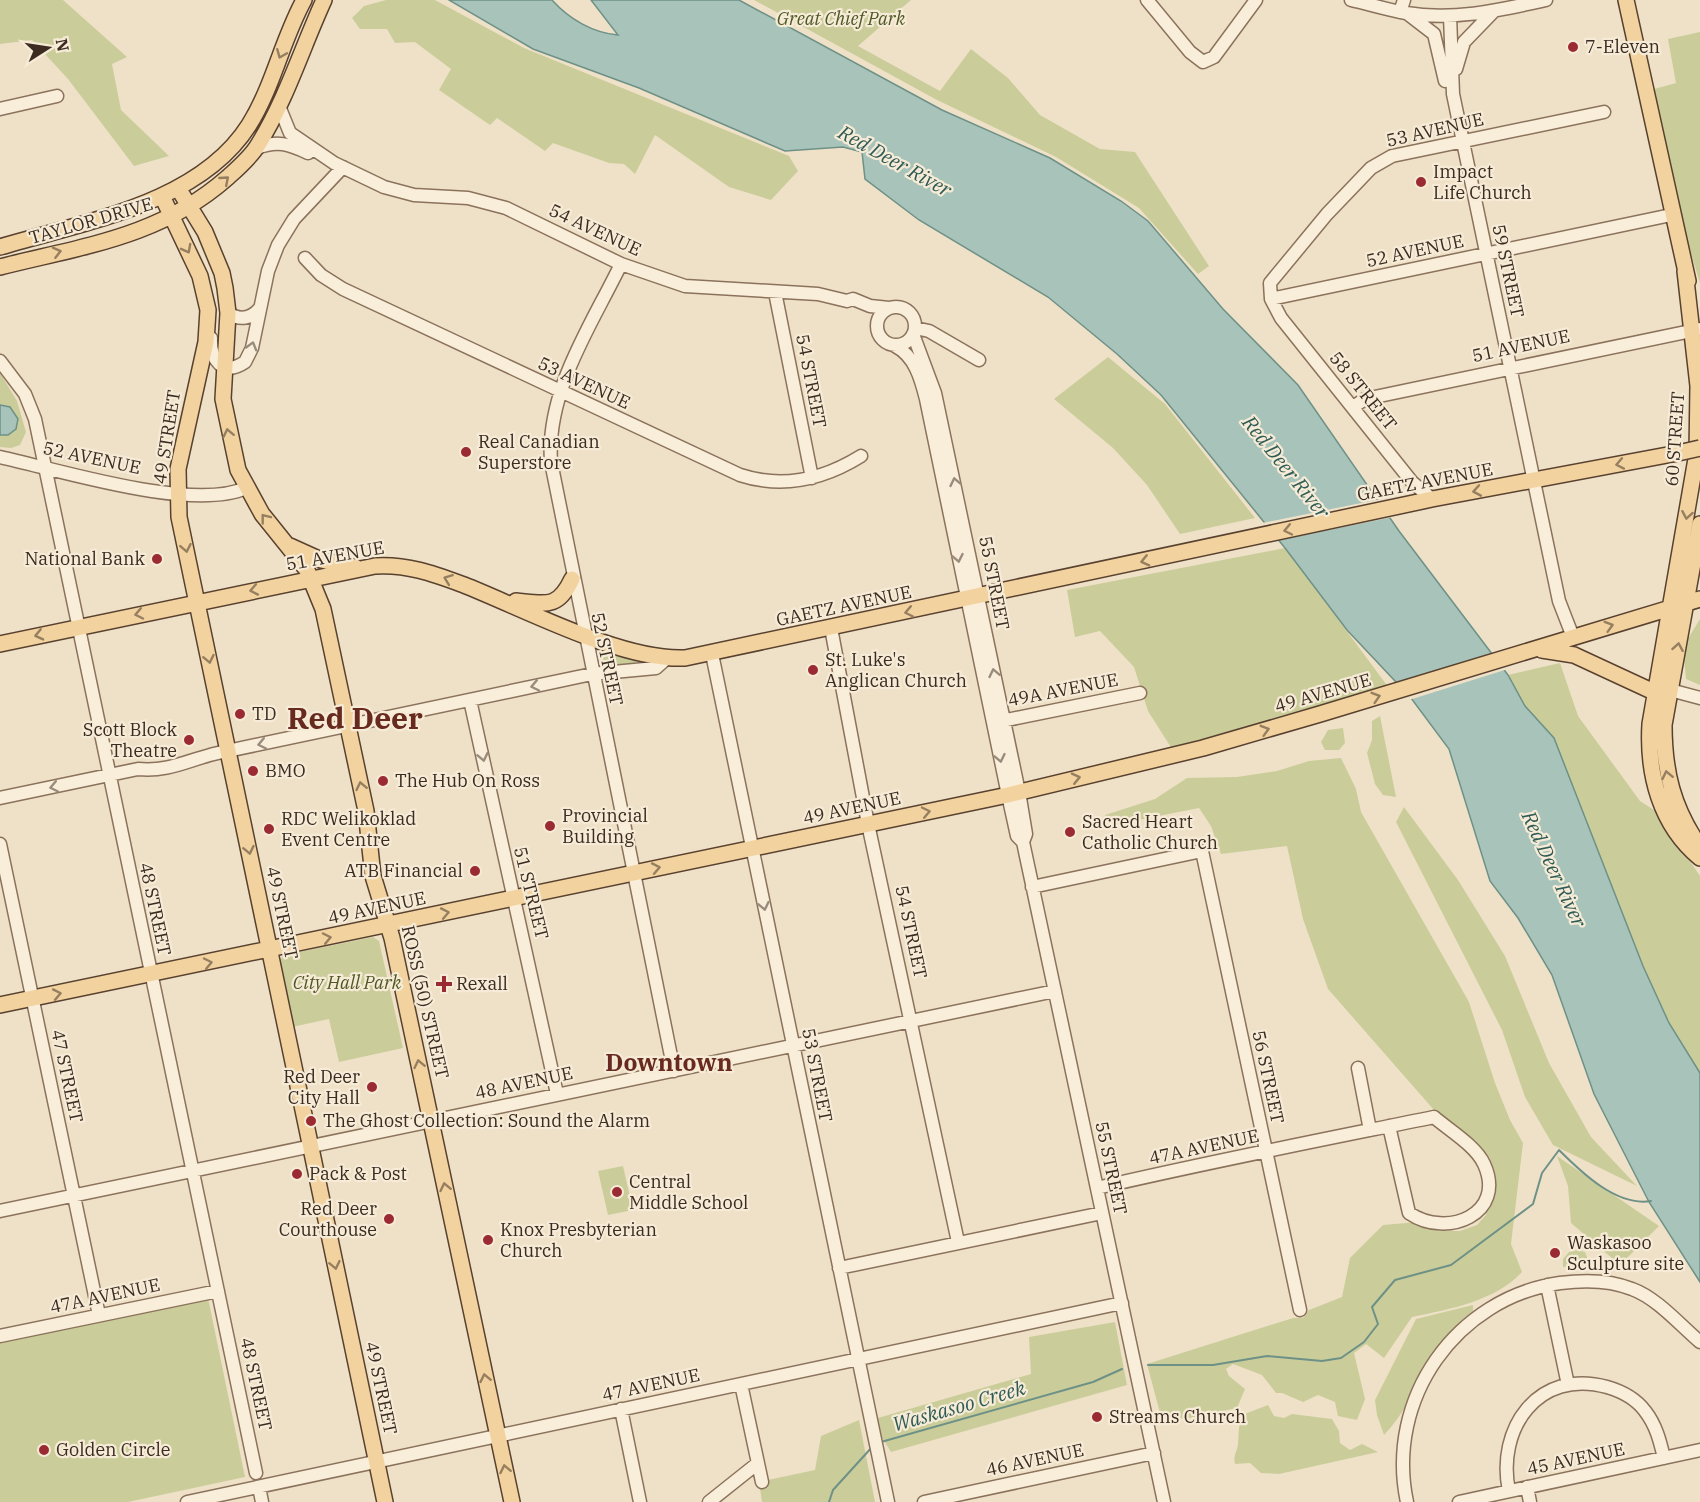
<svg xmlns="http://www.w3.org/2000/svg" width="1700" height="1502" viewBox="0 0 1700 1502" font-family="'IBM Plex Serif',serif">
	<rect width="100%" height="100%" fill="#efe1c7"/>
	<path fill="#cacd9a" d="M0 0H63L127 57 112 64 121 110 169 156 134 166 68 79 32 40 0 44Z
		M386 0H435L524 48 789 156 798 171 771 200 729 187 655 135 635 174 624 164 609 163 553 143 545 151 497 118 490 125 439 90 451 69 415 42 395 43 387 29H360L352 18 364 6Z
		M754 0H911L858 46 940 91 971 49 1008 78 1040 115 1100 149 1135 152 1209 266 1198 274 1139 208 1056 157 937 100Z
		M1700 32V283L1686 237 1654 89 1676 83 1668 39Z
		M1108 357 1165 404 1255 518 1180 534 1147 485 1113 448 1054 399Z
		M0 373 17 401 26 432 20 445 11 448 0 447Z
		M1285 548 1389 688 1172 749 1148 711 1134 667 1100 631 1075 637 1067 590Z
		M1700 619V685L1686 679 1683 647Z
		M598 646 631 659 637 660 634 665 601 666Z
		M1560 663 1578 716 1640 801 1657 812 1700 876V1073L1669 1023 1643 966 1554 738 1525 706 1508 675Z
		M1380 716 1396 797 1383 795 1375 784 1367 753 1372 740V721Z
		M1343 728 1345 743 1339 750H1325L1321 742 1328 730Z
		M1341 758 1356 789 1361 812 1469 1002 1495 1083 1510 1120 1523 1143 1511 1244 1522 1272C1495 1301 1451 1309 1412 1317L1384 1358 1366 1344 1354 1353 1365 1399 1357 1420 1338 1416 1335 1402 1318 1395 1303 1402 1282 1393H1276L1262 1375 1233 1364 1226 1369 1229 1376 1245 1389 1237 1408 1184 1419 1160 1413 1147 1364 1293 1318H1303L1309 1310 1342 1297 1350 1258 1383 1225 1418 1222 1439 1231H1460L1477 1225 1486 1215 1493 1183 1489 1157 1441 1118 1328 989 1303 919 1287 846 1221 854 1211 826 1199 808 1113 825 1105 815 1155 799 1187 778 1237 777 1277 771 1309 761Z
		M1404 807 1458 880 1505 956 1549 1063 1591 1137 1637 1186 1553 1145 1525 1097 1502 1030 1396 822Z
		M373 937 379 941 403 1048 339 1062 329 1019 292 1027 277 962 285 955Z
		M1557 1156 1659 1226 1620 1265 1571 1223 1568 1186Z
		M623 1166 633 1210 608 1215 598 1171Z
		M1577 1250 1585 1252 1588 1260 1582 1265 1563 1267V1259L1569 1252Z
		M208 1298 245 1477 128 1502H0V1341Z
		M1473 1305V1311C1429 1341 1421 1397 1384 1435L1377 1415 1375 1400 1416 1319Z
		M1115 1322 1127 1385 891 1452 871 1420 1031 1374 1029 1337Z
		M1268 1405 1274 1416 1284 1418 1292 1414 1332 1419 1339 1431 1340 1443 1350 1450 1362 1444 1378 1452 1279 1474 1261 1473 1250 1463 1235 1464C1233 1455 1237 1452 1238 1444 1239 1432 1238 1428 1242 1415Z
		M859 1420 875 1502H762L759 1482 815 1470 821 1436Z"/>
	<path fill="#a8c3b9" stroke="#6e9187" stroke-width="1.5" d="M449 0H552C569 19 593 33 618 35L591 0H739L942 110 1050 158 1121 201 1148 221 1223 309 1298 385 1399 531 1508 675 1525 706 1554 738 1643 966 1669 1023 1700 1073V1282L1649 1202 1594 1094 1552 975 1518 918 1490 881 1449 749 1411 698 1347 630 1285 548 1161 395 1117 354 1048 297 919 220 865 179 862 152 843 147 785 151 639 88 533 49Z
		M0 405 10 407 18 419 16 429 8 435H0Z"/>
	<path fill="#efe1c7" d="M1381 499 1393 517 1275 541 1262 523Z
		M1497 654 1508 669 1409 700 1395 685Z"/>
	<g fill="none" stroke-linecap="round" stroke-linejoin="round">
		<path stroke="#6e9187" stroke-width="2" d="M1148 1365H1213L1267 1356 1322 1361 1341 1358 1364 1342 1378 1324 1372 1307 1395 1280 1451 1265 1533 1204 1542 1173 1559 1150C1581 1172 1617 1207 1651 1201
			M881 1442 1093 1382 1122 1369
			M829 1502 833 1490 873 1446"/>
		<g stroke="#8b725c" stroke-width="15">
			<path id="minor" d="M1147 0 1190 52 1203 62 1214 57 1256 0
				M1351 0C1369 4 1388 10 1406 13 1453 21 1500 10 1546 0
				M1400 12 1404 0
				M1408 14 1434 34 1445 81
				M1450 16 1453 94 1559 601 1573 637
				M1456 69 1464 42 1494 11
				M279 106 290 133 334 163 384 187 414 195 468 198 506 208 621 264 685 286 818 294 847 301 853 299 870 306 889 308
				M0 109 57 96
				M257 148C277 140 289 144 308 153
				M305 258 321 275 343 289 740 475C783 489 824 479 861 456
				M621 264C591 326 546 391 551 462L674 1071
				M775 292 812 478
				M1271 299 1671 215
				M877 326a19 19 0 1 1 38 0a19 19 0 1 1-38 0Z
				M228 313C240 321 251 319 260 308
				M915 328 929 331 979 360
				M913 334 935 393 1019 792 1026 834 1023 842
				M211 338C210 360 223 377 245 362L252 348 268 271 278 245 294 219 343 167
				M895 346C915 356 921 379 926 399L1008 795 1017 836 1023 842 1164 1502
				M0 361 25 394 35 419 256 1473
				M1353 407 1365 399 1700 329
				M0 457C60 470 192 512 246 488
				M1432 499 1412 482 1281 318 1271 299 1270 283 1327 214 1371 168 1392 156 1604 112
				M831 628 868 824 958 1242
				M712 654 888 1502
				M1663 692 1670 690 1700 698
				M470 700 557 1094
				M997 722 1140 693
				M0 798 138 769C170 772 187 760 218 753L592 674 656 668 666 659
				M0 844 99 1315
				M1032 887 1202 851 1300 1310
				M1358 1068 1370 1130
				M1097 1188C1208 1162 1321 1140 1434 1117 1449 1130 1476 1146 1484 1164 1507 1214 1447 1239 1409 1213L1389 1126
				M0 1211 1055 991
				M839 1268 1102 1213
				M1547 1285 1568 1385
				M0 1336 218 1291
				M741 1384 762 1482
				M621 1409 640 1502
				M259 1487 262 1502
				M1527 1487 1530 1502
				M1509 1491C1496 1429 1538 1368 1607 1387 1621 1391 1636 1399 1645 1411 1656 1425 1660 1441 1664 1458
				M187 1502 1122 1303
				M709 1502 758 1463
				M924 1502 1154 1453
				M1407 1502C1385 1399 1456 1298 1560 1283 1583 1280 1610 1280 1632 1289 1657 1298 1680 1325 1700 1342
				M1459 1502 1700 1450"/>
		</g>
		<g stroke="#594130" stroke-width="18">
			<path id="major" d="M1626 0 1688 281
				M178 188 205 232 222 273 225 288 228 313 223 399 238 470 262 514 307 570 323 609 366 811 373 876 392 938 512 1502
				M162 196 200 276 208 310 206 342 178 469 179 517 385 1502
				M0 247C83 222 199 204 249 125 273 87 282 40 304 0
				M0 267C83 246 160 237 227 178 237 169 251 157 258 145 286 100 302 48 324 0
				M1685 271 1698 386 1697 453 1650 724C1647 774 1660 825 1700 858
				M1700 524 1664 725C1664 772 1673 808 1700 847
				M290 546 321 560 355 567
				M516 601C546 604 558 609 572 579
				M0 644 375 566C408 564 434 574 464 585 525 609 622 661 685 658L1432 499 1678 453
				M1542 650 1574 655 1656 693
				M0 1005 1008 795 1203 748 1320 714 1700 599"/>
		</g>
		<use href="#minor" stroke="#f9eeda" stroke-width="12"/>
		<use href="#major" stroke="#f2d39f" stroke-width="15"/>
		<g stroke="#594130" stroke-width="18" stroke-linecap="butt">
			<path id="major-bridge" d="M1678 453 1700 448"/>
		</g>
		<use href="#major-bridge" stroke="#f2d39f" stroke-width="15"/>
	</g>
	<defs><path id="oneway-chevron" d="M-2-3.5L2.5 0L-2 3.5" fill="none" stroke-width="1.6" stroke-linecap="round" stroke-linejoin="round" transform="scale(1.5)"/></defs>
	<g stroke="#967f60">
		<use href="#oneway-chevron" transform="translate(281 54) rotate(112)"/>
		<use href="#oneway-chevron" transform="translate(225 180) rotate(-41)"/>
		<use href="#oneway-chevron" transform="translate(187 249) rotate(62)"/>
		<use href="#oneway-chevron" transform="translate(57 252) rotate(-14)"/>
		<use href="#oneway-chevron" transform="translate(228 433) rotate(-102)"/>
		<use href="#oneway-chevron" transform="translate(1620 464) rotate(169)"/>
		<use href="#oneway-chevron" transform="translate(1477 491) rotate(170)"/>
		<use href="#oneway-chevron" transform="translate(1687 515) rotate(100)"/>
		<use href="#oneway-chevron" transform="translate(265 518) rotate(-128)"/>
		<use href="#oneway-chevron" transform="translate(1288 530) rotate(168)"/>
		<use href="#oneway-chevron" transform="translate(186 548) rotate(79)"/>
		<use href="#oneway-chevron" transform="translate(1145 561) rotate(167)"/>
		<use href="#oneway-chevron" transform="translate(448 579) rotate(-159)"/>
		<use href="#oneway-chevron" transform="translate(254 590) rotate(169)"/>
		<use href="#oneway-chevron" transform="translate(909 612) rotate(168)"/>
		<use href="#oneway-chevron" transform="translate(139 614) rotate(168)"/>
		<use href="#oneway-chevron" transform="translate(1609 626) rotate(-16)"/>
		<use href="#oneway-chevron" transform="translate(39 635) rotate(167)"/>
		<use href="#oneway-chevron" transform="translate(1678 647) rotate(-80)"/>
		<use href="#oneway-chevron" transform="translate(209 659) rotate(78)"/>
		<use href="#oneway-chevron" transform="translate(1376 697) rotate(-17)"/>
		<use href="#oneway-chevron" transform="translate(1265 730) rotate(-16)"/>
		<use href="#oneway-chevron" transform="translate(1667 775) rotate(-102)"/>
		<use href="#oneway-chevron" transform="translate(1076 778) rotate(-13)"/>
		<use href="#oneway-chevron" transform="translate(361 786) rotate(-102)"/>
		<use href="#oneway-chevron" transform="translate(926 812) rotate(-12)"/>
		<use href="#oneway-chevron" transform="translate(249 850) rotate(78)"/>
		<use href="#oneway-chevron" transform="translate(656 868) rotate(-11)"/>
		<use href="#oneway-chevron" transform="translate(445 913) rotate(-11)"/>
		<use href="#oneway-chevron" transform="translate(327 938) rotate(-12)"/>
		<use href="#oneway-chevron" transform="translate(208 963) rotate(-12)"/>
		<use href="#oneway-chevron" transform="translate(57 994) rotate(-11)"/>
		<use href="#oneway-chevron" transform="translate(419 1064) rotate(-102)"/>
		<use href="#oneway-chevron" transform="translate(445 1187) rotate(-102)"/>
		<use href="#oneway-chevron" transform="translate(335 1265) rotate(78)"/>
		<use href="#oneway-chevron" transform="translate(485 1378) rotate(-102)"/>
		<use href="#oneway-chevron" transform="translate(505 1469) rotate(-102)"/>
	</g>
	<g stroke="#9a8c7d">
		<use href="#oneway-chevron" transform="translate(252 346) rotate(-74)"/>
		<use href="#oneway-chevron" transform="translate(955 482) rotate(-102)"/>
		<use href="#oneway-chevron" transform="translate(958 558) rotate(79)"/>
		<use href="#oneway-chevron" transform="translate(994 673) rotate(-102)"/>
		<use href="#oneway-chevron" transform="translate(535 686) rotate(168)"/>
		<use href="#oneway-chevron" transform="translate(262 744) rotate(168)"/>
		<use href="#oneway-chevron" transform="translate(483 757) rotate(78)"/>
		<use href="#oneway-chevron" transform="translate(1000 758) rotate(78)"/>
		<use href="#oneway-chevron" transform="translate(54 787) rotate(168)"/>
		<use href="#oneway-chevron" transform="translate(764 906) rotate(78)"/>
	</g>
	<g fill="#9b2b32" stroke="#f6ebd6" stroke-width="2">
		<circle cx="1573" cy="47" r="6"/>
		<circle cx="1421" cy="182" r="6"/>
		<circle cx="466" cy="452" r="6"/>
		<circle cx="157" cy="559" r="6"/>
		<circle cx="813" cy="670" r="6"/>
		<circle cx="240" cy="714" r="6"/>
		<circle cx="189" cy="740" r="6"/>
		<circle cx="253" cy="771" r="6"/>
		<circle cx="383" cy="781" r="6"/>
		<circle cx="550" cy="826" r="6"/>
		<circle cx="269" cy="829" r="6"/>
		<circle cx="1070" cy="832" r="6"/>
		<circle cx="475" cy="871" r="6"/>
		<path d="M441 975h6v6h6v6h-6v6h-6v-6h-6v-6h6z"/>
		<circle cx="372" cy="1087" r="6"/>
		<circle cx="311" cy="1121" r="6"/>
		<circle cx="297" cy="1174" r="6"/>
		<circle cx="617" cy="1192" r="6"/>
		<circle cx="389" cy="1219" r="6"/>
		<circle cx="488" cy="1240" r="6"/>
		<circle cx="1555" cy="1253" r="6"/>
		<circle cx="1097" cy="1417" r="6"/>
		<circle cx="44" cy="1450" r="6"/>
	</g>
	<g text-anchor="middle" stroke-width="4.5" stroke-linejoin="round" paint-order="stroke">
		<g font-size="18" font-style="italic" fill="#4e5826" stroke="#f6ebd6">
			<text x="841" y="25">Great Chief Park</text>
			<text x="347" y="989">City Hall Park</text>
		</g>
		<g font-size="18" fill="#3b2b20" stroke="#f6ebd6" text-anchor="start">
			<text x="1585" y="53">7-Eleven</text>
			<text x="1433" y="178">Impact<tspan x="1433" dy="21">Life Church</tspan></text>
			<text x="478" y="448">Real Canadian<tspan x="478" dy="21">Superstore</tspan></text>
			<text x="145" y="565" text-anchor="end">National Bank</text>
			<text x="825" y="666">St. Luke's<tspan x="825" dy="21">Anglican Church</tspan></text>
			<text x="252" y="720">TD</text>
			<text x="177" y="736" text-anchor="end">Scott Block<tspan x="177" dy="21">Theatre</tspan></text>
			<text x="265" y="777">BMO</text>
			<text x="395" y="787">The Hub On Ross</text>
			<text x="562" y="822">Provincial<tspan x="562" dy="21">Building</tspan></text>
			<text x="281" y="825">RDC Welikoklad<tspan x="281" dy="21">Event Centre</tspan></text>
			<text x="1082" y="828">Sacred Heart<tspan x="1082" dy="21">Catholic Church</tspan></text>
			<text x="463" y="877" text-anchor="end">ATB Financial</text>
			<text x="456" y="990">Rexall</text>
			<text x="360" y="1083" text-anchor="end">Red Deer<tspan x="360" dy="21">City Hall</tspan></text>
			<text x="323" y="1127">The Ghost Collection: Sound the Alarm</text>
			<text x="309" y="1180">Pack &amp; Post</text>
			<text x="629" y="1188">Central<tspan x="629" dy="21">Middle School</tspan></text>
			<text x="377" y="1215" text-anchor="end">Red Deer<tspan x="377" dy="21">Courthouse</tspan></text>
			<text x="500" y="1236">Knox Presbyterian<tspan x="500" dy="21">Church</tspan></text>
			<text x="1567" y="1249">Waskasoo<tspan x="1567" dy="21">Sculpture site</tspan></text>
			<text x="1109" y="1423">Streams Church</text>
			<text x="56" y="1456">Golden Circle</text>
		</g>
		<g font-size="18" fill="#3b2b20" stroke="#f6ebd6">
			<text transform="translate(1435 130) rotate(-13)" y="6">53 AVENUE</text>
			<text transform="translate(91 221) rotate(-16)" y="6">TAYLOR DRIVE</text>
			<text transform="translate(595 230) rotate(25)" y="6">54 AVENUE</text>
			<text transform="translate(1415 251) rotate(-12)" y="6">52 AVENUE</text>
			<text transform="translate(1508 271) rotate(78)" y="6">59 STREET</text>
			<text transform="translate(1521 346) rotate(-12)" y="6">51 AVENUE</text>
			<text transform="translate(811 381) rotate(79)" y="6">54 STREET</text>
			<text transform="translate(584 383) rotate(25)" y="6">53 AVENUE</text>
			<text transform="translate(1363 391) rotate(51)" y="6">58 STREET</text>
			<text transform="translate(167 437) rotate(-81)" y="6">49 STREET</text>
			<text transform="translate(1675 439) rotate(-86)" y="6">60 STREET</text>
			<text transform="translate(92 458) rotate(12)" y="6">52 AVENUE</text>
			<text transform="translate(1425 482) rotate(-11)" y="6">GAETZ AVENUE</text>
			<text transform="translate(335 556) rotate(-10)" y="6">51 AVENUE</text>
			<text transform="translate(994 583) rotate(79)" y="6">55 STREET</text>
			<text transform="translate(844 606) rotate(-12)" y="6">GAETZ AVENUE</text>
			<text transform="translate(607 659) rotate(78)" y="6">52 STREET</text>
			<text transform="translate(1063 690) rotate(-11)" y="6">49A AVENUE</text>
			<text transform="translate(1323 693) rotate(-16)" y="6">49 AVENUE</text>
			<text transform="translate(852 808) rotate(-12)" y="6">49 AVENUE</text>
			<text transform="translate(531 893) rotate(76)" y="6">51 STREET</text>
			<text transform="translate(377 908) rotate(-12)" y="6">49 AVENUE</text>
			<text transform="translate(155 909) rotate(78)" y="6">48 STREET</text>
			<text transform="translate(282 913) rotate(78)" y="6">49 STREET</text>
			<text transform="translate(911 932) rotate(78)" y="6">54 STREET</text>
			<text transform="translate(425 1002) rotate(77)" y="6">ROSS (50) STREET</text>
			<text transform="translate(817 1075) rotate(79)" y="6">53 STREET</text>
			<text transform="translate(67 1076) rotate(78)" y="6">47 STREET</text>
			<text transform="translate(1268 1077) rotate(78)" y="6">56 STREET</text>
			<text transform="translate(524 1083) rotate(-12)" y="6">48 AVENUE</text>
			<text transform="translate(1204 1147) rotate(-12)" y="6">47A AVENUE</text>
			<text transform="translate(1111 1168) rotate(78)" y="6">55 STREET</text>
			<text transform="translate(105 1296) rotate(-12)" y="6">47A AVENUE</text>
			<text transform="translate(256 1384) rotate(78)" y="6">48 STREET</text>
			<text transform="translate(651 1385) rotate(-12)" y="6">47 AVENUE</text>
			<text transform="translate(381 1388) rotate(78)" y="6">49 STREET</text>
			<text transform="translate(1576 1459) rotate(-12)" y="6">45 AVENUE</text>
			<text transform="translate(1035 1460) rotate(-12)" y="6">46 AVENUE</text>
		</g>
		<g font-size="20" font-style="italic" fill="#2f5b56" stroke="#f6ebd6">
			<text transform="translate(895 161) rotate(29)" y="7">Red Deer River</text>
			<text transform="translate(1286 467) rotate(51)" y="7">Red Deer River</text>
			<text transform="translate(1554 869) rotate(65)" y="7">Red Deer River</text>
			<text transform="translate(959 1406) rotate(-16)" y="7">Waskasoo Creek</text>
		</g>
		<g font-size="24" font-weight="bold" fill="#682a1f" stroke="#f6ebd6">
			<text x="669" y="1071">Downtown</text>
		</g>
		<g font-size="30" font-weight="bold" fill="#682a1f" stroke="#f6ebd6">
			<text x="355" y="729">Red Deer</text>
		</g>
	</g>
	<g transform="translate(48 48) rotate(78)" stroke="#f6ebd6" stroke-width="4.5" paint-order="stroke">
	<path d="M0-4.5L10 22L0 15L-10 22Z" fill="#3b2b20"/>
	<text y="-9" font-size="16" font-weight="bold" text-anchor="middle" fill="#3b2b20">N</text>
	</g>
</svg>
